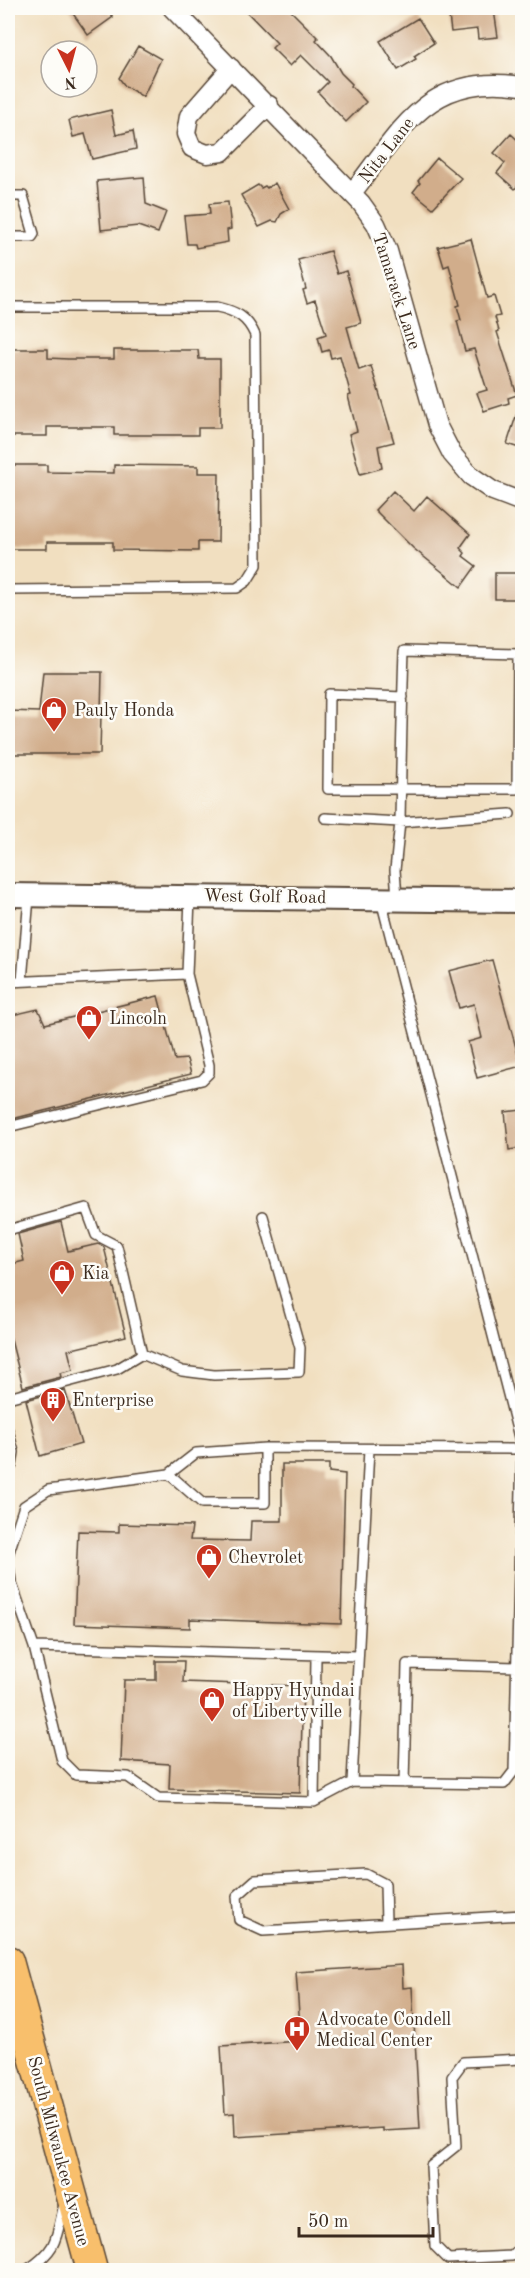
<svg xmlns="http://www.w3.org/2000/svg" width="530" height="2278" viewBox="0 0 530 2278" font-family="'Old Standard TT',serif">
	<rect width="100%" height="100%" fill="#fdfcf7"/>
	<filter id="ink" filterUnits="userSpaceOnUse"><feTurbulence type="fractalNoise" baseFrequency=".0167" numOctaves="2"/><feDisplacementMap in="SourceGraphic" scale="12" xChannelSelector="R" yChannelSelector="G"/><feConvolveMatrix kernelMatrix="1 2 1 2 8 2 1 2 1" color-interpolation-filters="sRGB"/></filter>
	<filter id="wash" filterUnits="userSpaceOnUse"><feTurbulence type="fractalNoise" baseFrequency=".008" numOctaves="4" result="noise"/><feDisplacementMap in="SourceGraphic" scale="24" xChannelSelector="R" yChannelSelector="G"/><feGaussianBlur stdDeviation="1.35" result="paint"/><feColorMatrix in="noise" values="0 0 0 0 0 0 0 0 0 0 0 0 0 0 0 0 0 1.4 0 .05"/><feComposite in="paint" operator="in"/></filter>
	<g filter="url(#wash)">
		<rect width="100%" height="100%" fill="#f1dfc0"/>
		<g id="blocks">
			<path fill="#d1ad8b" d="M69 8H107L113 17 88 35Z
				M243 8H288L318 38 316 40 331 56 341 73 352 84 351 86 366 102 346 122 318 92 328 82 301 55 290 66 272 48 277 43Z
				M448 8H489V10H494L498 37 478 39 477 29 451 32Z
				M418 18 434 43 414 56 416 59 398 70 380 41Z
				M138 46 161 59 143 97 125 86 119 78Z
				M111 110 116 135 133 131 136 149 92 159 85 134 73 137 69 120Z
				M511 134 522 144V181L515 189 497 173 505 163 494 153Z
				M437 158 461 178 433 208 413 192 420 183 418 181Z
				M144 177 146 204 166 212 158 233 138 226 101 230 97 181Z
				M275 183 289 209 281 214 277 222 272 221 259 227 241 195 258 185 261 188 265 186 267 188Z
				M228 202 231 229 227 230 228 242 196 248 195 244H187L184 216 210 214 209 204Z
				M471 239 487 298 494 296 500 316 495 317 499 331 497 332 517 395 508 398 509 403 484 411 477 393 487 390 474 349 465 351 457 321 461 320 457 306 460 305 449 265 444 267 438 247Z
				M330 251 337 274 346 271 361 323 347 327 359 370 371 366 394 442 378 446 382 468 360 474 349 434 357 431 348 396 351 395 340 356 331 358 329 350 322 352 318 337 326 334 315 300 307 303 303 290 306 289 298 260Z
				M8 349H48V358L68 359H114V350H198L199 359H220V428H198V435H114V427H47V436H8Z
				M519 407H522V449L507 444Z
				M8 465H47V472L114 473V465L198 466V473H219L218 542H198V551L113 550V542H47V549H8Z
				M393 491 414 511 427 496 470 534 460 548 465 553 463 556 476 566 461 587 413 548 375 510Z
				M495 573H522V599H495Z
				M43 672H102L100 754H8V711L39 712Z
				M492 960 521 1066 477 1078 468 1042 482 1038 474 1004 459 1008 449 971Z
				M158 996 175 1060 187 1059 191 1074 8 1120V1016L38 1009 45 1024Z
				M522 1110V1148L509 1150 505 1112Z
				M61 1222 68 1251 98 1244 104 1247 126 1336 68 1350 73 1370 60 1373 61 1377 23 1387 8 1328V1265L24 1261 18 1234Z
				M65 1390 81 1444 40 1456 26 1400Z
				M282 1464H329V1472L345 1474 341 1624 190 1619V1628L74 1624 78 1531 119 1532V1524L192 1526 190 1540 250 1541 251 1521H282Z
				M156 1661H184L183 1682 303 1686 300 1793 169 1789 170 1764 121 1761 124 1680H156Z
				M402 1965 403 1988 412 1987 420 2129 383 2131V2128L235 2137 234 2113 225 2114 221 2046 301 2041 296 1972Z"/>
		</g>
	</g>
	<g filter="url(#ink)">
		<use href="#blocks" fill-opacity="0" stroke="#564536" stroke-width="1.5"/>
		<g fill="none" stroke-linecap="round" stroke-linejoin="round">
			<g stroke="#564536" stroke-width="12">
				<path id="service" d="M8 196H23L34 234 32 237H8
					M8 307H217C236 311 247 317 255 335L257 565 247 581 237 588 8 590
					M325 818 400 822C401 765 402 708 404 651L518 654 517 789H328L329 694 403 697
					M397 898 395 870 400 822 510 814
					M22 981 29 897
					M8 982 187 974
					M8 1127 202 1080 209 1073V1065L187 974 190 898
					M8 1230 86 1208 96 1235 117 1246 142 1354 182 1371 214 1375 299 1372 300 1348 263 1216
					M8 1398 117 1369 142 1354
					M8 1430 14 1452 12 1465 8 1466
					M169 1474 196 1453 265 1448 522 1449
					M8 1555 24 1506 48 1490 169 1474 202 1503H265V1448
					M8 1560 11 1581 34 1647 357 1656
					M34 1647 62 1761 76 1775 128 1777 158 1798 314 1802 352 1782 369 1449
					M352 1782 504 1784 514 1771 522 1449 381 900
					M404 1783 407 1664 516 1667
					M314 1802 316 1656
					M386 1923 385 1884 366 1874 255 1880 237 1896 239 1920 263 1931 522 1915
					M522 2059 463 2062 452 2077 456 2146 431 2166 435 2246 448 2259 512 2256 522 2245
					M27 2270C58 2249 56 2239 64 2204"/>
			</g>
			<g stroke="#564536" stroke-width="21">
				<path id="minor" d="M172 8 361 203 376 224 388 251 437 425 452 454 471 476 493 491 522 502
					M231 68 189 116 186 134 192 148 207 154 222 152 269 105
					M352 193C403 128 428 72 522 86"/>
			</g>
			<g stroke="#564536" stroke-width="26">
				<path id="tertiary" d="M8 895 522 901"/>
			</g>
			<g stroke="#564536" stroke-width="33">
				<path id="primary" d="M8 1961 92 2270"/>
			</g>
			<use href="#service" stroke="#fff" stroke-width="9"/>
			<use href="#minor" stroke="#fff" stroke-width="18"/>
			<use href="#tertiary" stroke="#fff" stroke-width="22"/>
			<use href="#primary" stroke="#f8bf6c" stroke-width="30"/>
		</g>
	</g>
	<defs>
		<g id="shop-pin" transform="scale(1.35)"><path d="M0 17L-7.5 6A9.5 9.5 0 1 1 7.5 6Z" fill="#c8321e" stroke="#fdfcf7"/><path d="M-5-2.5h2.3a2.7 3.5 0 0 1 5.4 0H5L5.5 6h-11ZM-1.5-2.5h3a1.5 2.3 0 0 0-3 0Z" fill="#fff"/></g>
		<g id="building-pin" transform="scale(1.35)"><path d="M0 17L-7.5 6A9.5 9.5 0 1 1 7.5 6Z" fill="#c8321e" stroke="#fdfcf7"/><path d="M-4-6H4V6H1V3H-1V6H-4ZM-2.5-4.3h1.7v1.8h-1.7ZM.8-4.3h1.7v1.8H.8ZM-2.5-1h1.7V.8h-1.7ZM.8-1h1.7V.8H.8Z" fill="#fff"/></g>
		<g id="hospital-pin" transform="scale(1.35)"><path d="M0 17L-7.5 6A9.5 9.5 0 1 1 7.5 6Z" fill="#c8321e" stroke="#fdfcf7"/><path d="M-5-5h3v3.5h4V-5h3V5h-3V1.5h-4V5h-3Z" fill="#fff"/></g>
	</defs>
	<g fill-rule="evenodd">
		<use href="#shop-pin" x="54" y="710"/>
		<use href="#shop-pin" x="89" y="1018"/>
		<use href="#shop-pin" x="62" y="1273"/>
		<use href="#building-pin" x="53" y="1400"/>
		<use href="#shop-pin" x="209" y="1557"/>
		<use href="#shop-pin" x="212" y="1700"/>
		<use href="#hospital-pin" x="297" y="2029"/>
	</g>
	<g text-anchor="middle" stroke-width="5" stroke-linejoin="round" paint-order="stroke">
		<g font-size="18" fill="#3b2a1e" stroke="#fdfcf7">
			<text transform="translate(386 150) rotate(-52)" y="6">Nita Lane</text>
			<text transform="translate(397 291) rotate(72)" y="6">Tamarack Lane</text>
			<text transform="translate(265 896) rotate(1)" y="6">West Golf Road</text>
			<text transform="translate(59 2151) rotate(75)" y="6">South Milwaukee Avenue</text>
		</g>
		<g font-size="18" fill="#3b2a1e" stroke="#fdfcf7" text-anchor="start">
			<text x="74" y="716">Pauly Honda</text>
			<text x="109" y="1024">Lincoln</text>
			<text x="82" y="1279">Kia</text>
			<text x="72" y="1406">Enterprise</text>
			<text x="228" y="1563">Chevrolet</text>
			<text x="232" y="1696">Happy Hyundai<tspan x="232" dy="21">of Libertyville</tspan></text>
			<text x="316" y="2025">Advocate Condell<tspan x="316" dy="21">Medical Center</tspan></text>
		</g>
	</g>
	<rect width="530" height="2278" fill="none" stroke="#fdfcf7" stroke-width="30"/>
	<g transform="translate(69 69) rotate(174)"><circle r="28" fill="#fdfcf7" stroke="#afa8a0" stroke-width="1.5"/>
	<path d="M0-4.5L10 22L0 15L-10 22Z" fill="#c8321e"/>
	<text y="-9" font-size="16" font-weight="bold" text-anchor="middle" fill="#3b2a1e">N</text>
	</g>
	<path d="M299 2227v9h134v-9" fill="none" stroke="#3b2a1e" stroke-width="3"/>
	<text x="308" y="2227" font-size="18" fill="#3b2a1e" stroke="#fdfcf7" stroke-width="4.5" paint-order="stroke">50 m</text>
</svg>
